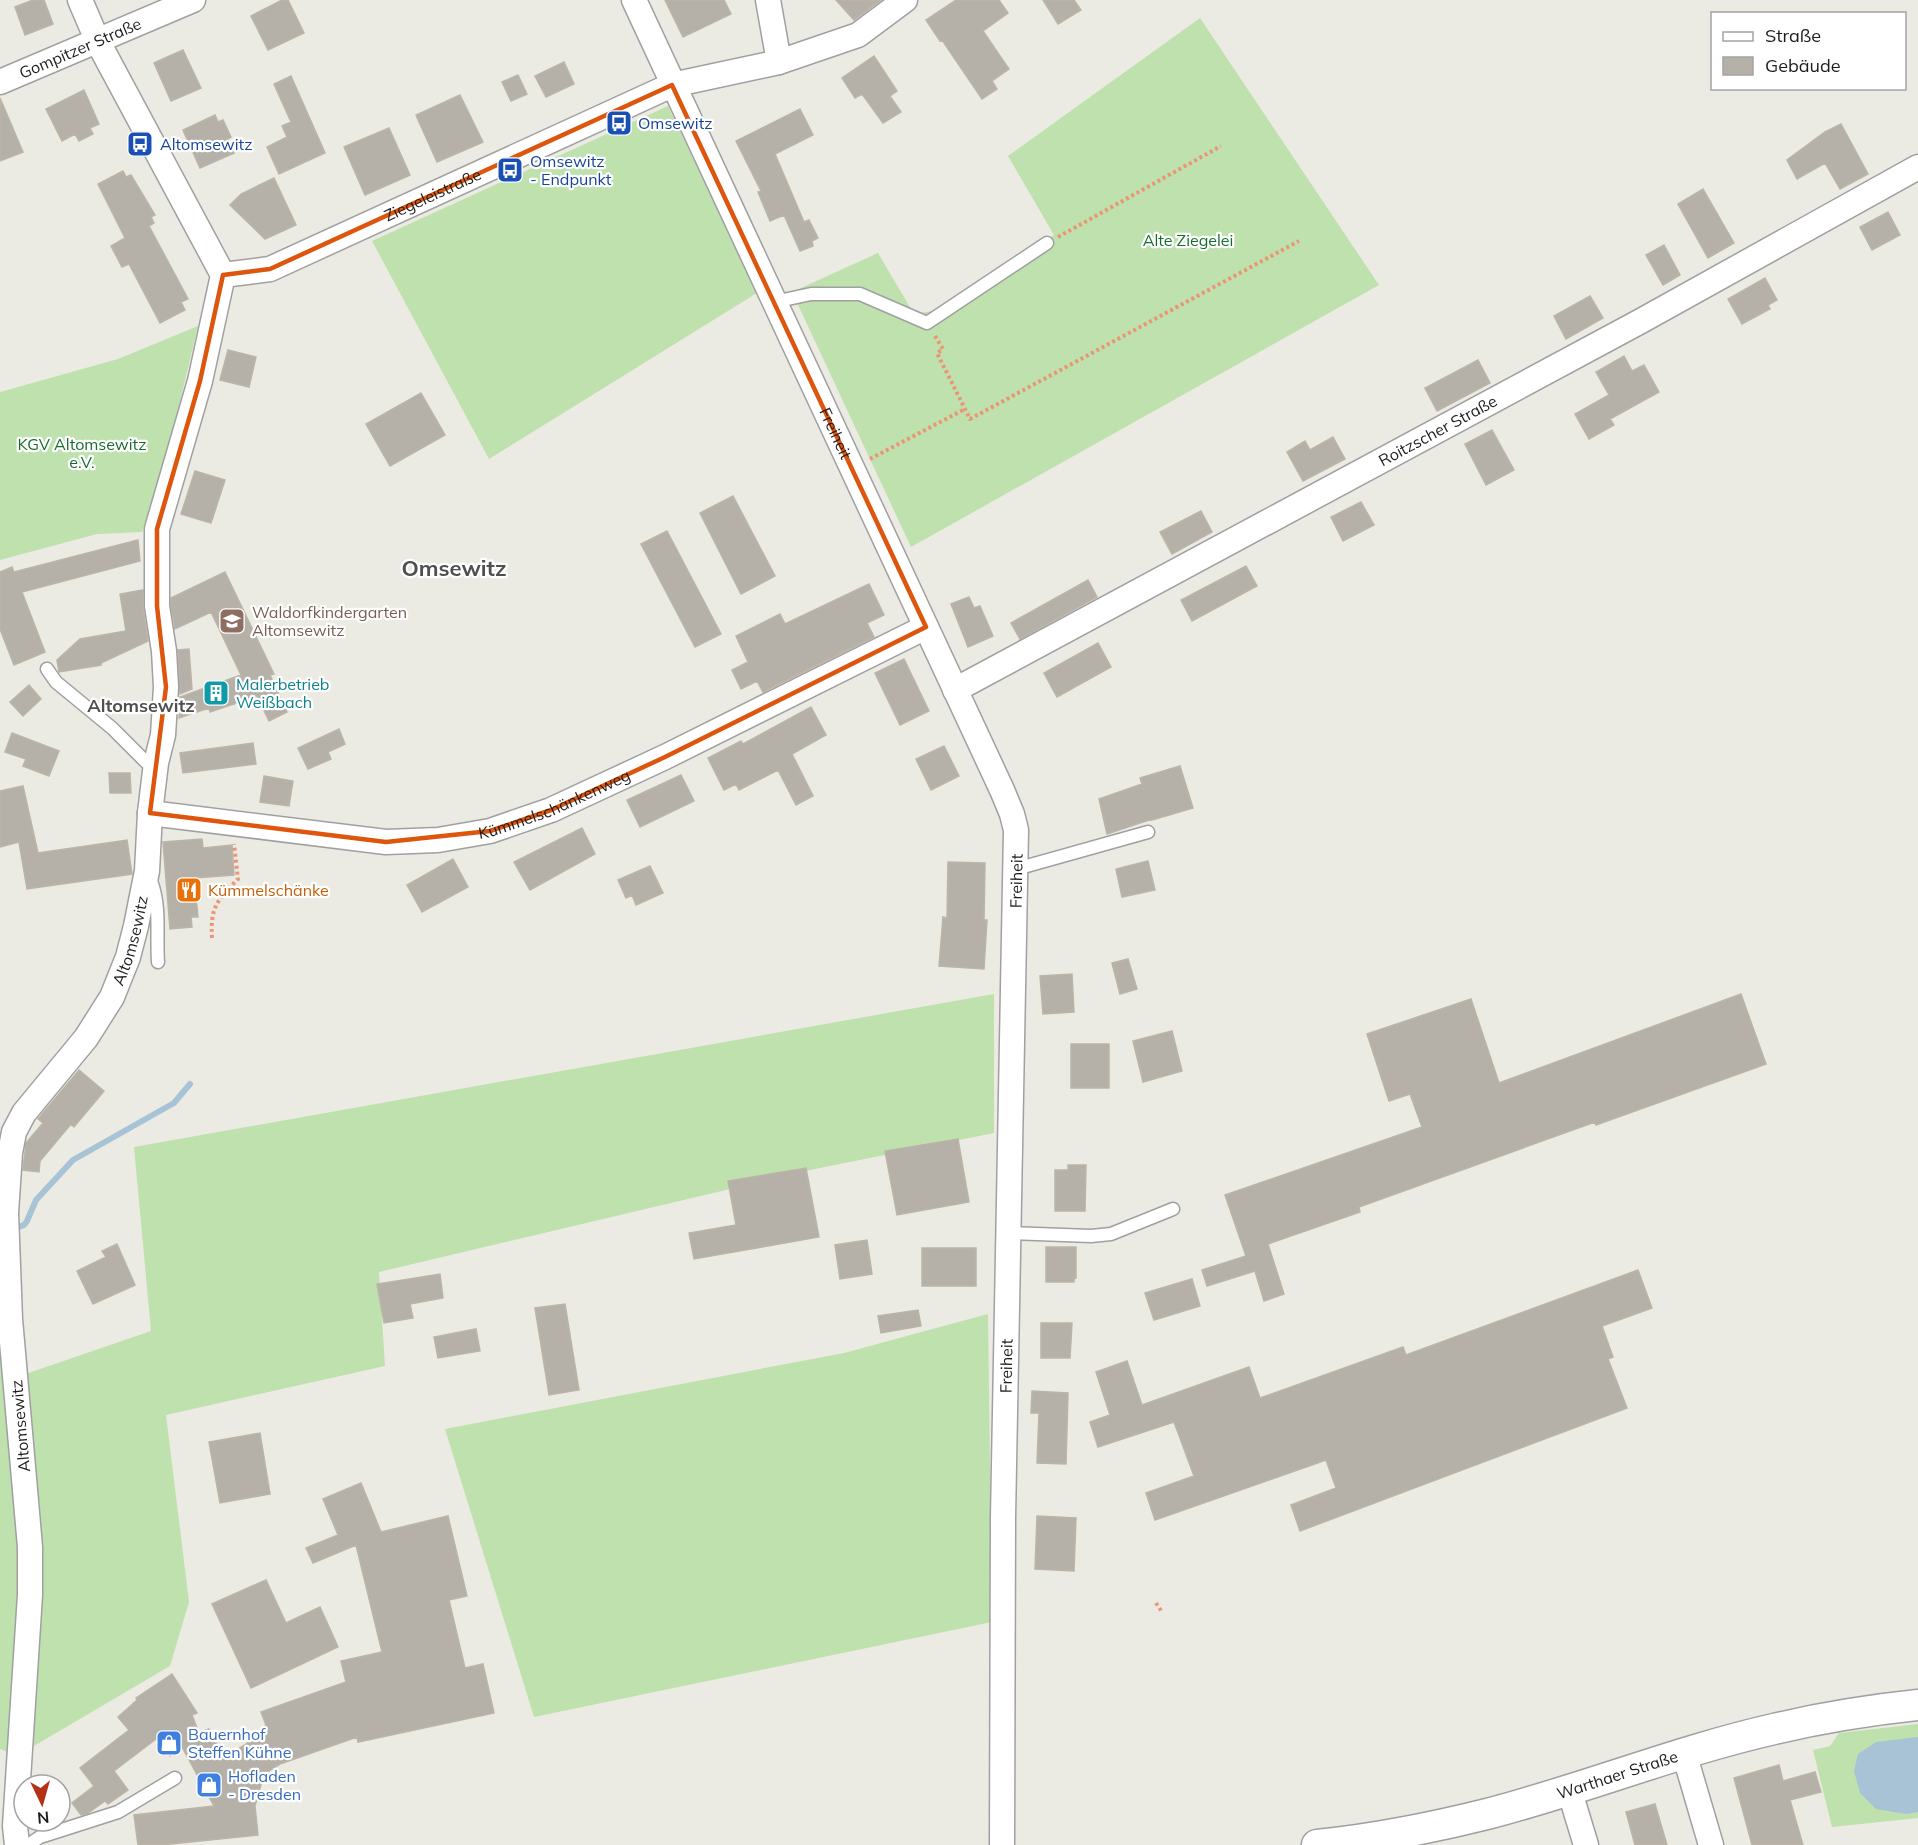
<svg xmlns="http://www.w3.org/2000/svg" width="1918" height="1845" viewBox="0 0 1918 1845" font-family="Mulish,sans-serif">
	<rect width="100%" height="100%" fill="#ecebe3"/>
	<path fill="#bee1ae" d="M1200 18 1379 285 911 547 792 292 878 253 914 314 933 311 1054 235 1008 156Z
		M668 106 757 293 489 459 372 241Z
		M198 326 171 439 142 532 97 534 0 560V392L118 359Z
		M994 994V1133L815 1169 379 1272 385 1366 166 1415 189 1602 170 1666 17 1756 0 1749V1168L11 1379 151 1331 134 1147Z
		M988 1314 992 1622 534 1717 445 1429 844 1353Z
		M1918 1724V1818L1832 1827 1813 1750 1830 1746 1839 1733Z"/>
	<path fill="#a8c3d5" d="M1918 1737V1812L1907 1814 1876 1809 1860 1793 1854 1771 1858 1754 1876 1742Z"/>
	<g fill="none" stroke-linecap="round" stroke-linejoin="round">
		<path stroke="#a8c3d5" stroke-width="6" d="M19 1227 24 1225 27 1221 36 1200 73 1160 174 1103 190 1084"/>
	</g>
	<path fill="#b5b1a9" stroke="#bcb4a7" stroke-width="1.5" d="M33 0H44L53 24 25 35 15 7Z
		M282 0H288L304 33 268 50 251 16Z
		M665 0H724L731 14 683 37Z
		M836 0H881L854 20Z
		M956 0H999L1008 13 983 31 1009 69 992 81 997 89 982 99 942 40 940 41 926 20Z
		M1043 0H1074L1081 10 1058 24Z
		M183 50 201 88 171 101 154 63Z
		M874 56 897 91 890 96 901 112 883 123 862 94 855 98 842 78Z
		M564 62 574 84 546 97 535 76Z
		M518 75 527 94 511 101 502 82Z
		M291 76 325 153 279 174 267 147 287 137 282 126 291 122 274 84Z
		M84 90 99 124 90 128 93 134 79 141 75 134 62 141 46 109Z
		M460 95 483 142 437 162 416 115Z
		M0 98 23 152 0 161Z
		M800 109 813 135 775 154 804 222 809 220 818 238 812 241 813 246 800 251 784 215 770 221 758 192 761 191 736 141Z
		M215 115 218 122 223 120 231 137 228 139 234 153 200 168 183 130Z
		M1841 124 1868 174 1840 189 1825 163 1797 179 1787 160 1825 132Z
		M389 128 410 175 365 195 344 147Z
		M123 171 126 177 131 175 155 215 151 217 154 223 149 226 188 299 181 302 185 310 160 323 129 264 122 267 111 246 125 238 98 184Z
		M274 178 296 225 265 239 230 205 241 194Z
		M1703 189 1734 243 1708 258 1678 204Z
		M1888 212 1900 235 1872 250 1860 227Z
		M1664 245 1680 275 1663 285 1646 255Z
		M1765 278 1777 300 1768 305 1770 309 1742 324 1728 299Z
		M1590 296 1603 318 1566 339 1554 316Z
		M228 350 256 357 249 387 220 380Z
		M1624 356 1632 371 1644 365 1659 392 1610 419 1614 425 1589 439 1575 414 1609 395 1596 372Z
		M1478 360 1490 383 1437 411 1425 388Z
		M421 393 445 435 390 466 366 424Z
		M1492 430 1514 470 1486 485 1465 444Z
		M1333 437 1345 459 1303 481 1287 452 1305 441 1310 450Z
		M195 471 225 480 211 523 181 514Z
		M733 496 775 576 741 594 700 513Z
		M1361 502 1374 525 1343 541 1331 517Z
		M1201 511 1212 532 1172 554 1160 532Z
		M667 531 721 634 695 647 641 544Z
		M138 540 140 561 22 592 45 652 14 665 0 629V572L12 567 14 572Z
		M1246 566 1257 586 1192 621 1181 600Z
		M225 572 274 674 270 675 287 712 269 721 257 696 210 712 209 708 179 718 180 697 241 675 211 612 175 629 171 605V598Z
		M1088 580 1097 597 1020 639 1011 623Z
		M869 584 884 615 867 623 874 637 763 692 757 681 741 689 732 670 748 662 736 636 780 614 785 624Z
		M143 590V608L148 641 101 663V665L59 672 57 660 80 639 126 631 120 594Z
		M969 597 974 608 980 606 993 636 968 647 951 604Z
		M1098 643 1111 667 1057 697 1044 673Z
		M189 649 192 689 180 694 178 650Z
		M904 659 929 711 900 725 875 673Z
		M29 685 41 699 23 716 10 702Z
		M811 707 826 735 792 754 813 796 796 805 778 770 739 790 736 784 724 790 708 758 741 741 743 744Z
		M339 729 345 744 328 752 331 759 308 769 298 748Z
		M12 733 59 751 49 776 23 766 26 759 5 752Z
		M253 743 256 764 183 773 180 753Z
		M944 746 959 776 931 790 916 759Z
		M1180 766 1193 808 1152 820V819L1107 834 1099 799 1142 784 1140 778Z
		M109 773H130L131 793H110Z
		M681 775 694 801 640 827 627 800Z
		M264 776 293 781 289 806 260 802Z
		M23 786 38 853 127 840 132 874 27 889 19 842 0 847V791Z
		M582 828 595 854 530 890 514 862Z
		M202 839 203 848 232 845 234 875 194 878 198 917H191L192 927 170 929 163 842Z
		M453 859 468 887 422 912 407 885Z
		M1148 861 1155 890 1122 897 1116 869Z
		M948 862 985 863 984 920H987L984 969 939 966 943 917 947 918Z
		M650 866 663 893 636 905 632 895 626 898 618 880Z
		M1128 959 1137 989 1120 994 1112 963Z
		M1072 974 1074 1012 1043 1014 1040 976Z
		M1741 994 1766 1064 1596 1125 1595 1122 1359 1207 1360 1212 1268 1244 1284 1294 1264 1301 1255 1271 1207 1286 1202 1270 1246 1256 1225 1195 1422 1127 1410 1094 1389 1101 1367 1034 1471 999 1499 1083Z
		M1172 1031 1182 1071 1143 1082 1133 1041Z
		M1071 1044H1109V1088H1071Z
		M79 1070 104 1091 74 1127 71 1124 40 1161 39 1172 23 1170 26 1143 43 1123 38 1119Z
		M958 1139 969 1202 897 1215 885 1151Z
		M1068 1165H1086L1085 1211H1055V1170H1068Z
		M806 1168 819 1237 694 1259 689 1233 736 1225 728 1181Z
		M867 1240 872 1274 840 1279 835 1245Z
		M117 1244 135 1285 93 1304 77 1271 106 1257 102 1251Z
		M1046 1247H1076V1278L1074 1279V1282H1046Z
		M922 1248H976V1286H922Z
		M1638 1270 1652 1308 1602 1326 1613 1357 1608 1359 1627 1408 1300 1531 1291 1505 1336 1488 1326 1460 1155 1520 1146 1493 1194 1476 1174 1422 1098 1447 1090 1422 1110 1415 1096 1372 1127 1361 1142 1405 1249 1367 1260 1398 1403 1347 1406 1355Z
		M440 1274 443 1298 410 1304 413 1318 384 1323 377 1284Z
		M1192 1279 1200 1306 1154 1320 1145 1293Z
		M565 1304 579 1390 549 1395 535 1308Z
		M918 1310 921 1326 881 1333 878 1316Z
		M1041 1323H1072L1070 1358H1041Z
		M476 1329 480 1351 438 1358 434 1337Z
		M1032 1391 1068 1393 1066 1464 1037 1463 1039 1413H1031Z
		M260 1433 270 1494 220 1503 209 1442Z
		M361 1483 381 1532 448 1516 467 1596 449 1600 465 1668 483 1664 494 1713 358 1742 357 1737 280 1764 264 1774 255 1806 258 1835 161 1845H138L134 1815 214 1806 182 1747 170 1756 156 1739 114 1771 128 1790 108 1804 105 1801 88 1813 81 1815 72 1803 94 1786 80 1768 129 1730 118 1717 137 1700 136 1698 172 1674 197 1713 192 1715 199 1733 209 1729 224 1757 245 1745 266 1725 261 1712 346 1682 341 1661 382 1652 356 1545 313 1563 306 1548 338 1535 323 1499Z
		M1037 1516 1076 1518 1074 1571 1035 1569Z
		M266 1580 286 1623 320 1607 338 1647 251 1688 212 1604Z
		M1779 1765 1783 1781 1815 1772 1821 1792 1790 1800 1803 1845H1752L1734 1778Z
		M1655 1804 1667 1845H1635L1626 1812Z"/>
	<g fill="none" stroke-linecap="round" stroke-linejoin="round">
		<g stroke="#a0a0a0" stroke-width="15">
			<path id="service" d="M774 302 811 294H860L927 323 1047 243
				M47 669 56 682 112 728 146 762 156 763
				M1016 869 1148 832
				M151 881C161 907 156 934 158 962
				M1009 1233 1091 1236 1111 1234 1173 1209
				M28 1845 40 1837 118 1812 175 1778"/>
		</g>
		<g stroke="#a0a0a0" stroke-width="27">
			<g id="minor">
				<path id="s1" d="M634 0 1002 790 1012 814 1016 830 1003 1518 1002 1845"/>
				<path d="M768 0 779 62"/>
				<path id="s2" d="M0 82 193 0"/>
				<path id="s3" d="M223 275 270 269 672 85 779 62 858 35 905 0"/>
				<path id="s4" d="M955 690 1641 321 1918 167"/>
				<path id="s5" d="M150 813 386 842 438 840 490 831 551 810 665 757 926 627"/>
				<path d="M1684 1753 1711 1845"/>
				<path d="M1569 1789 1586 1845"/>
				<path id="s6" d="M17 1845 15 1826 30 1595V1547L10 1319 6 1213 10 1153 14 1132 24 1113 86 1038 112 997 128 957 136 926 147 871 150 813 156 763 163 735 166 687 164 651 157 606V529L200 381 223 275 98 42 80 0"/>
			</g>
		</g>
		<g stroke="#a0a0a0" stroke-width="33">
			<g id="tertiary">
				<path id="s7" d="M1317 1845C1374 1839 1431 1828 1487 1814 1584 1789 1677 1751 1774 1729 1821 1718 1870 1710 1918 1705"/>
			</g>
		</g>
		<path stroke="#ea9676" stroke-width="4" stroke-dasharray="3 3" stroke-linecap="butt" d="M1058 237 1221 146
			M935 336 943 349 937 353 970 419 1299 241
			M870 459 965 409
			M212 938C210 908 217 900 238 879L234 844
			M1156 1603 1162 1612"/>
		<use href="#service" stroke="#fff" stroke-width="12"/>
		<use href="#minor" stroke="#fff" stroke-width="24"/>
		<use href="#tertiary" stroke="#fff" stroke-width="30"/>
	</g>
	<path fill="none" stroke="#de560d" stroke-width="4.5" stroke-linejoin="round" d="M672 85 926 627 665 757 551 810 490 831 386 842 150 813 166 687 157 606V529L200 381 223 275 270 269Z"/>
	<defs>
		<g id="bus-square" transform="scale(1.35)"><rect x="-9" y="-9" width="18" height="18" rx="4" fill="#1a4fb4" stroke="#fff"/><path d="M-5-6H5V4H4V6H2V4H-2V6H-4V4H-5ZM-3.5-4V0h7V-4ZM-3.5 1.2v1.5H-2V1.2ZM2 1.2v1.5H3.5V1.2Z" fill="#fff"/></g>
		<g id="school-square" transform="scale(1.35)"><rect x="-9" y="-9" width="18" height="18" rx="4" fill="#8d6e63" stroke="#fff"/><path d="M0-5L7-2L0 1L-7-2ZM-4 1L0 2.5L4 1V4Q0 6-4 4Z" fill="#fff"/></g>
		<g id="building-square" transform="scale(1.35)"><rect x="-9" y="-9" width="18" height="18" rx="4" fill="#0f9aa8" stroke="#fff"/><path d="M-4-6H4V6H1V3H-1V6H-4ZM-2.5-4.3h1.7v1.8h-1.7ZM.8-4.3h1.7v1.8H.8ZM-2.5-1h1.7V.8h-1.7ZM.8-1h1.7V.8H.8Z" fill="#fff"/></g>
		<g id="restaurant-square" transform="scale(1.35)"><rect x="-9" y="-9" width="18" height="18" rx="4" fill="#e8710a" stroke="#fff"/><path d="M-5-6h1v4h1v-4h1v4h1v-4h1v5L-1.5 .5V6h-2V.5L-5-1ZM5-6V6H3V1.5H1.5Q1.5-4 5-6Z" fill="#fff"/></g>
		<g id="shop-square" transform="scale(1.35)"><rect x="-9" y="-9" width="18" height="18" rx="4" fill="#3f7fe0" stroke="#fff"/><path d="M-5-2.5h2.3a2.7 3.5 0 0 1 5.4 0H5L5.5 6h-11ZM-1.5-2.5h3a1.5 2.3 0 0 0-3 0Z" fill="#fff"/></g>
	</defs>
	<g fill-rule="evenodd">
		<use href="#bus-square" x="619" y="123"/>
		<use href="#bus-square" x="140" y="144"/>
		<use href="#bus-square" x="510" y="170"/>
		<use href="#school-square" x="232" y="621"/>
		<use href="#building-square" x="216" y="693"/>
		<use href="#restaurant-square" x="189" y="890"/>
		<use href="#shop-square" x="169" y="1743"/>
		<use href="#shop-square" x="209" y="1785"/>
	</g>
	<g text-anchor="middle" stroke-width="4.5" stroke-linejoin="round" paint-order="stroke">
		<g font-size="16" fill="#1c1c1c" stroke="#fff">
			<text dy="6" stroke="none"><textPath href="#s2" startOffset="87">Gompitzer Straße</textPath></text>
			<text dy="6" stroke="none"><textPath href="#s3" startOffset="226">Ziegeleistraße</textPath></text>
			<text dy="6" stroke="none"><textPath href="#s4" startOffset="548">Roitzscher Straße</textPath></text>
			<text dy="6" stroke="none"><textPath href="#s1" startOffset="478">Freiheit</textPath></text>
			<text dy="6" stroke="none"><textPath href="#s5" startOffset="412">Kümmelschänkenweg</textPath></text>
			<text transform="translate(1016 881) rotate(-89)" y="6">Freiheit</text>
			<text dy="6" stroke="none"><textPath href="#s6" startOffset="942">Altomsewitz</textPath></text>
			<text transform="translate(1006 1366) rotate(-89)" y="6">Freiheit</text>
			<text transform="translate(20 1426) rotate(-95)" y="6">Altomsewitz</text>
			<text dy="6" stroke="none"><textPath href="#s7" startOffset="309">Warthaer Straße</textPath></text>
		</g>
		<g font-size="16" fill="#164399" stroke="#fff" text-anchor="start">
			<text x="638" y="129">Omsewitz</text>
			<text x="160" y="150">Altomsewitz</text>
			<text x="530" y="167">Omsewitz<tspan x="530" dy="18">- Endpunkt</tspan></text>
		</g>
		<g font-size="16" fill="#176d2d" stroke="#fff">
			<text x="1188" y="246">Alte Ziegelei</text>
			<text x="82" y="450">KGV Altomsewitz<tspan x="82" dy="18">e.V.</tspan></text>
		</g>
		<g font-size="16" fill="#785e54" stroke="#fff" text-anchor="start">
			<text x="252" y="618">Waldorfkindergarten<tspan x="252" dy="18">Altomsewitz</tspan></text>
		</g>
		<g font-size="16" fill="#0d838f" stroke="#fff" text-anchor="start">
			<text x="236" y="690">Malerbetrieb<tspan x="236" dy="18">Weißbach</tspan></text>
		</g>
		<g font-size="16" fill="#c56008" stroke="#fff" text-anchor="start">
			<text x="208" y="896">Kümmelschänke</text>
		</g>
		<g font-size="16" fill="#366cbe" stroke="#fff" text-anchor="start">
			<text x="188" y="1740">Bauernhof<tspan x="188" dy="18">Steffen Kühne</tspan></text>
			<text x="228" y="1782">Hofladen<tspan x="228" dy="18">- Dresden</tspan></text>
		</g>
		<g font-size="18" font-weight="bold" fill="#4f4f4f" stroke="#fff">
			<text x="141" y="712">Altomsewitz</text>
		</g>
		<g font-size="22" font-weight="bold" fill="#4f4f4f" stroke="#fff">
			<text x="454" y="576">Omsewitz</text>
		</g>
	</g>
	<rect x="1711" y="12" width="195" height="78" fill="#ffffff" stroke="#a4a4a4" stroke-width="1.5"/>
	<rect x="1723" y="32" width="30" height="9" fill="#ffffff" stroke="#a4a4a4" stroke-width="1.5"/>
	<text x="1765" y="42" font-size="18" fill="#1c1c1c">Straße</text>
	<rect x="1723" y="57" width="30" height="18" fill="#b5b1a9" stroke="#a4a4a4" stroke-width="1.5"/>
	<text x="1765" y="72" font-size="18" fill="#1c1c1c">Gebäude</text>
	<g transform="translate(42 1803) rotate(175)"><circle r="28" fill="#ffffff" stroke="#a4a4a4" stroke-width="1.5"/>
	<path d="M0-4.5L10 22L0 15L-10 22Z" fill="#b33116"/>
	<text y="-9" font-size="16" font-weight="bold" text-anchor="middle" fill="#1c1c1c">N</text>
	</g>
</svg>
